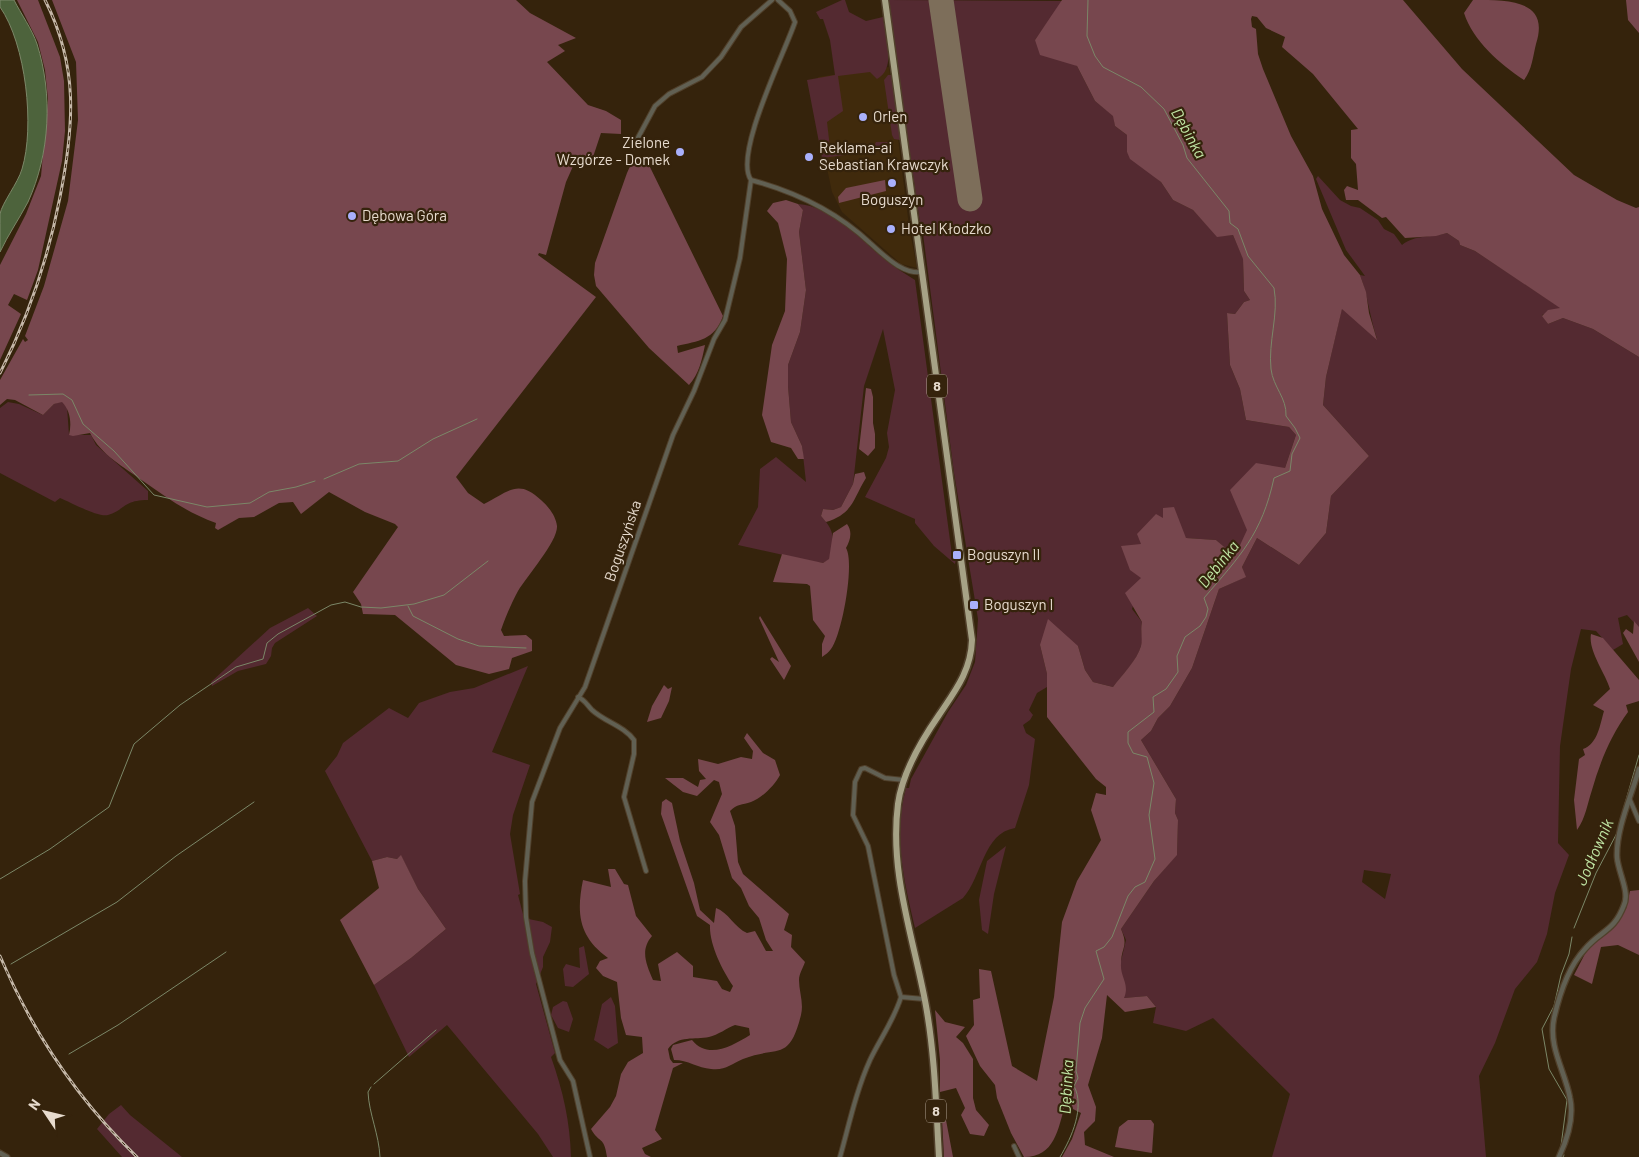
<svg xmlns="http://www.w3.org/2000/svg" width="1639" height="1157" viewBox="0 0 1639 1157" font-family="Barlow,sans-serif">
	<rect width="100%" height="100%" fill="#35230c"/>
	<path fill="#402a0c" d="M889 67 909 226 917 268 901 264 842 212 832 192 824 154 818 77Z"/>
	<path fill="#542a31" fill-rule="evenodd" d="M842 0H845L849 12 866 21 883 17C885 35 897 69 877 79L870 72 838 76 843 111 827 122 830 148 874 146 876 142H889L891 147 884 150 822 158 807 80 835 75 830 40 823 19H820L816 12Z
		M888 0 1063 1 1035 40 1077 66 1095 101 1114 116 1115 126 1127 135V152L1161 182 1173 200 1193 210 1217 236 1233 235 1243 258 1244 291 1250 300 1244 302 1235 314 1227 313 1230 365 1240 389 1246 420 1289 427 1296 435 1285 468 1234 556 1216 540 1186 538 1163 518 1142 544V578L1132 609 1142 622C1140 631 1144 638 1141 646 1137 661 1122 675 1113 687L1093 682 1085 670 1078 646 1040 645 1047 674V687L1037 693 1029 710 1033 715 1030 720 1023 725 1026 733 1035 739 1029 785 1015 828C983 833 982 877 963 898L915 928C904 882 893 835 906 788H909L911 779 948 712 966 685 975 662 978 619 954 473 923 234 925 230H921Z
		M888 75H893L900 140 894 139 892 135 884 80Z
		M1318 176 1340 200 1351 206 1360 208 1378 220 1384 229 1394 234 1402 245C1416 234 1431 238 1447 233L1459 241 1460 245 1475 251 1561 308 1542 315 1548 324 1563 318 1593 329 1639 357V628L1627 615 1618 618 1623 644 1613 650 1596 631 1581 629 1571 669 1560 746 1558 843 1569 855 1555 893 1547 934 1537 962 1515 989 1495 1043 1479 1076 1486 1157H1272L1290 1094 1213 1018 1186 1031 1153 1023 1156 1007 1147 996 1124 998 1120 965 1126 940 1121 929 1154 881 1177 854 1178 820 1175 813 1176 799 1141 740 1151 731 1158 718 1170 706 1192 668 1219 589 1245 577 1242 567 1257 538 1299 565 1326 533 1331 496 1369 456 1323 405 1326 377 1342 308 1377 339C1370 318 1368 296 1360 275L1365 276 1346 250 1316 179ZM1364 870 1391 874 1385 899 1362 882Z
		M798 204C835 207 861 241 889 263 897 269 906 274 915 280L952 555 956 559 955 564 934 546 915 523V519L865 497 886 458 889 447 887 433 895 390 883 329 864 386 853 484 841 507 833 510 823 509 821 516C836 532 834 539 829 560L823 563 815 562 738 545 758 507 760 469 776 457 806 482 802 446 791 422 788 386V365L800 332 806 290 799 232 803 210Z
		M62 401 67 407 69 435H91L96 445 148 491V500C123 500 125 510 108 515 99 518 70 502 60 498L55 502 0 473V408L8 402 19 404 43 415 54 404Z
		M308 608 317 616 275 643 272 648 271 656 266 664 238 671 212 686 211 682 270 628Z
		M528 666 492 752 530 765 513 815 510 834 520 894 518 895 524 918 543 922 552 927 550 942 543 957V967L536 984 555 1053 551 1057C563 1091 570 1121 571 1157H553L538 1134 447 1025 409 1057 374 985 411 958 446 929 418 889 401 856 397 859 387 857 372 861 325 771 337 756 343 743 389 708 408 718 419 703 450 692 474 688Z
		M1006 846 994 894 988 934 982 930 979 900 987 861Z
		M584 946 589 974 573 987 565 986 563 969 566 964 580 968 579 948Z
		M611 997 615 1006 618 1043 608 1049 594 1040 602 1004Z
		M563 1001 567 1002 573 1019 569 1032 558 1028 551 1015 553 1007Z
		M121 1105 130 1115 182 1157H122L97 1129 109 1114Z"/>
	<path fill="#77474e" d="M17 0H38L60 57 64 81 65 131 62 161 38 270 27 300 14 294 8 305 21 314 0 360V265L26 214 41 176 48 99 45 70 38 42Z
		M52 0H516L530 13 576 38 558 45 565 51 547 62 588 105 606 111 621 120V134L601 133 591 163 574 164 566 182 546 255 539 253 538 255 596 297 456 477 468 493 484 504C508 492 518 478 541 500 548 506 556 516 557 526 558 541 527 576 518 591 511 604 506 616 501 630L504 636 526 635 532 640V651L512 658 509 669 489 674 456 665 395 615 363 614 361 604 353 592 398 527 395 524 365 512 329 492 301 514 293 502 279 503 254 517 239 518 218 530 215 528 216 523C188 513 167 498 143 481 124 467 101 455 90 433L73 436 69 435C72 423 70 410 62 402L54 404 43 415 15 400 7 399 0 405V380L23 339 25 342 28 340 25 336 44 286 68 201 78 120 76 62Z
		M1062 0H1403L1462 69 1574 175 1617 200 1636 208 1639 207V357L1593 329 1563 318 1548 324 1542 316 1548 310 1560 308 1475 251 1460 245 1459 241 1447 233 1436 236 1405 238 1386 217 1382 218 1358 200H1346L1344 190 1347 186 1358 190 1356 164 1351 158V130L1358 129 1313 74 1282 47 1285 37 1266 28 1257 17 1252 16 1251 19 1252 27 1256 29 1258 54 1263 69 1291 136 1313 176 1322 209 1344 255 1360 275 1366 292 1369 313 1377 340 1342 309 1326 377 1323 405 1369 456 1331 496 1326 533 1299 565 1257 538 1242 567 1246 577 1219 589 1192 668 1170 706 1158 718 1151 731 1141 740 1176 799 1175 813 1178 820 1177 855 1154 881 1121 929C1129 947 1121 947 1121 964 1120 977 1130 984 1124 998L1147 996 1156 1007 1125 1012 1107 995 1102 1038 1088 1085 1096 1107 1095 1121 1084 1132 1085 1145 1114 1157H1062L1072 1139 1081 1113 1065 1105C1058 1129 1055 1157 1024 1157L1011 1133 997 1098 995 1085 980 1066 966 1036 974 1025 973 1000 980 998 979 969 991 971 1012 1066 1037 1081 1054 997 1062 922 1077 881 1101 840 1091 810 1096 793 1106 795V787L1096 779 1047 717V674L1040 645 1048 619 1078 646 1085 670 1093 682 1113 687C1122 675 1137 660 1141 646 1143 638 1140 631 1142 622L1125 593 1141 578 1130 570 1121 546 1141 544 1137 534 1156 514 1163 518V508L1174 507 1186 538 1216 540 1235 556 1247 530 1230 490 1256 463 1285 468 1296 435 1289 427 1246 420 1240 389 1230 365 1227 313 1235 314 1244 302 1250 300 1244 291 1243 259 1233 235 1217 237 1193 210 1173 200 1161 182 1130 159 1127 152V135L1115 126 1113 116 1095 101 1077 66 1040 55 1035 40Z
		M1473 0C1510 0 1550 0 1536 44 1533 56 1532 70 1524 80 1500 64 1473 41 1464 13Z
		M1626 0H1639V33L1628 20Z
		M647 161 723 316C715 340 698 341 677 346L678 353 705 345C702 360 699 374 689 385L649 348 596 286 594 275 595 263 627 173 631 164Z
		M885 180 886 191 839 203 838 197 846 188Z
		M786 200 798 204 803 210 799 232 806 290 800 332 788 365V386L791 422 802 446 804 459H798L791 448 771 442 762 415 772 345 785 311 787 259 778 223 767 211 773 203Z
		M866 388 871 389 873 397V423L875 434V448L868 456 859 449Z
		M864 472 866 478C853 499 853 514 826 522L821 516 823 509 833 510 841 507 853 484 855 474Z
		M847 524C853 532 850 541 846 548 855 563 842 635 831 649 829 652 825 655 822 657V644L825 636 813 620 810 586 807 584 773 582 782 554 823 563 829 559 833 533Z
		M760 616 791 666 784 680 770 659 772 657 779 662 759 618Z
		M1634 621 1639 627V662L1623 633 1626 629 1633 634Z
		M1591 634 1603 638 1639 680V701L1626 705 1628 712C1611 735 1600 762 1592 790 1587 805 1586 817 1577 830L1574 800 1579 759 1585 755 1583 749C1598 744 1600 724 1604 711L1593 705 1610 689C1605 672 1588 651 1591 634Z
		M664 685 668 689 672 687 669 701 661 718 647 722 652 706Z
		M747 733 763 753 775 760 780 775C775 785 762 798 751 802 742 805 737 804 730 811L735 826 738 862 743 874 789 914 784 930 792 935 791 947 805 962C803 968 799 974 799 980 799 992 804 1003 801 1015 789 1063 778 1045 743 1059 731 1064 725 1071 711 1069 698 1068 688 1060 674 1060L671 1049 673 1045 692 1040C708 1060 732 1046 750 1035L749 1028 735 1025C727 1028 718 1035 709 1037 695 1040 678 1035 668 1049L670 1059 673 1063H683L673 1068 655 1130 662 1139 642 1148 645 1154 651 1157H607C604 1135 599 1144 591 1129L610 1107 616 1096 621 1074 628 1062 643 1053 642 1037 626 1035 621 1018 617 982 603 976 596 968 600 961 608 958C579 937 576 914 583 880L611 887 608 869H615L624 884 628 885 636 916 652 936C640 950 646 964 653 980L661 981 658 964 677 952 693 966V977L717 981 722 989 730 992 733 986C722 970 709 944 710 925L697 916 661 814 662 802 666 799 672 803 680 841 694 883 700 910 714 923 716 908C728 912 735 928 747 933L755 931 766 951H773L766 940 759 918 749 906 741 888 732 878 719 835 710 822 722 794 719 782 714 780 697 796 683 792 665 778H683L698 787 700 780 706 779 699 771 698 759 718 764 741 757 752 759 753 751 744 738Z
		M401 855 418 889 446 929 411 958 374 985 340 920 379 888 372 861 387 857 397 859Z
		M1639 890V955L1618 945 1601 947 1592 984 1574 975 1588 948 1626 909 1630 891Z
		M935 1010 945 1022 965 1027 956 1037 963 1043 973 1059V1098L976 1110 989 1125 984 1136 970 1134 961 1115 965 1108 956 1088 940 1092V1060Z
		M942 1119 946 1120 953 1157H944Z
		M1128 1120H1151L1154 1124 1152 1153 1115 1147 1119 1127Z"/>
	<path fill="#4d633c" stroke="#7b8768" d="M0 0H14C21 14 32 29 37 44 53 94 50 154 28 202 19 219 8 235 0 252 0 240 0 226 0 214 2 203 18 183 22 169 35 127 26 44 0 7Z"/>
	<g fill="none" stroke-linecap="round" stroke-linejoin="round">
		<path stroke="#7b8768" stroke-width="1" d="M29 395 63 394 72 400 83 424 114 451 154 495 207 507 250 503 269 492 296 487 315 481
			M324 479 359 464 398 461 433 439 477 419
			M408 606 413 616 458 639 479 646 526 648
			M1624 807 1639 755
			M0 879 50 849 109 807 134 744 180 705 236 667 263 659 267 643 278 634 331 605 345 602 361 607 381 608 414 604 444 595 488 561
			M1574 928 1596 873 1617 833
			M11 964 117 902 176 856 254 802
			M69 1054 118 1025 226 952
			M374 1084 436 1030
			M371 1087 368 1092C369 1114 379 1134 380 1157
			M1561 1146 1567 1100 1549 1069 1542 1029 1554 1006 1561 975 1569 954 1572 937
			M1060 1157C1072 1137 1085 1107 1074 1086L1078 1078 1076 1071 1080 1023 1085 1008 1104 979 1096 951 1104 947 1112 937 1128 896 1135 887 1145 882 1155 859 1149 815 1154 783 1147 757 1133 753 1128 743V732L1154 712 1153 697 1166 689 1178 672 1177 656 1185 637 1200 626 1206 617 1208 609 1204 598C1240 556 1262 534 1274 478L1290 471 1292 454 1300 438 1295 428 1286 416C1287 398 1273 387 1271 369 1268 342 1279 314 1274 288L1248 256 1238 229 1230 223 1229 211 1187 158 1183 145 1164 109 1141 87 1103 67 1095 56 1087 36 1088 0
			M1563 1157 1564 1155"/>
		<path stroke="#7d6e5a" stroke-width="25" d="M941 0 970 199"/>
		<g stroke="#51402b" stroke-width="6">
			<path id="minor" d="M633 147 655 106 669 94 702 77 721 57 741 27 772 0
				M751 180C796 192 836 211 870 243 884 255 902 275 923 272
				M578 697C585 700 587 705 592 710 605 722 624 726 634 740V754L624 797 646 871
				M904 780 885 778 865 768 861 769 855 782 853 815 868 846 894 975 901 997 924 999
				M1630 800 1639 821
				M1014 1146 1019 1157
				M590 1157 573 1081 560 1060 532 953 526 917 525 881 532 802 560 728 585 687 673 435 694 391 714 339 725 320 740 258 751 180C733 155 785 52 795 22L790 11 778 0
				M840 1157C849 1125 856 1091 870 1060 880 1039 894 1020 901 997"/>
		</g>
		<g stroke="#51402b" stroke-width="7">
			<path id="tertiary" d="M0 1153 7 1157
				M1559 1157C1567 1140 1574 1117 1570 1098 1565 1071 1548 1047 1554 1018 1559 996 1569 966 1585 949 1601 930 1614 932 1624 905 1630 892 1618 872 1617 857 1616 829 1631 797 1639 769"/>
		</g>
		<g stroke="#51402b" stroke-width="9">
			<path id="trunk" d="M885 0 972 640C971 671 955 691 939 715 921 741 902 773 898 804 889 873 914 939 926 1006 935 1056 936 1106 939 1157"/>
		</g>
		<use href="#minor" stroke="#616053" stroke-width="4"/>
		<use href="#tertiary" stroke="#616053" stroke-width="4.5"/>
		<use href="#trunk" stroke="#a6a286" stroke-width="6"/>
		<g stroke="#c5b8a9" stroke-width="3">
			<path id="rail" d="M0 373C29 316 48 259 60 197 74 126 79 67 45 0
				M0 956C32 1031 78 1100 137 1157"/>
		</g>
		<use href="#rail" stroke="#35230c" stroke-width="1" stroke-dasharray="4" stroke-linecap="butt"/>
	</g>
	<g fill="#a9b0fc" stroke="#35230c" stroke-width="2">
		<circle cx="863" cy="117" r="5"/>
		<circle cx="680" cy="152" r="5"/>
		<circle cx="809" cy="157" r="5"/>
		<circle cx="892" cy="183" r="5"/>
		<circle cx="352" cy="216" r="5"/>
		<circle cx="891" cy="229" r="5"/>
		<rect x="952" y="550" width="10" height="10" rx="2.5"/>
		<rect x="969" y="600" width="10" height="10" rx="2.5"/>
	</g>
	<g text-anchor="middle" stroke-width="4.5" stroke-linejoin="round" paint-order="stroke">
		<g fill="#35230c" stroke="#b2a494" stroke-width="1">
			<rect x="927" y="374.5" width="20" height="23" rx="4"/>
			<rect x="926" y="1099.5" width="20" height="23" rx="4"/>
		</g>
		<g font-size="14" font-weight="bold" fill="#e7dbce">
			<text x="937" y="391">8</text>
			<text x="936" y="1116">8</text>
		</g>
		<g font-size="15" fill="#e7dbce" stroke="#35230c" text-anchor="start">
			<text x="873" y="122">Orlen</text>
			<text x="670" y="148" text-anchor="end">Zielone<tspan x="670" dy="17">Wzgórze - Domek</tspan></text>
			<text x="819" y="153">Reklama-ai<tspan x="819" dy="17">Sebastian Krawczyk</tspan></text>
			<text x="892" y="205" text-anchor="middle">Boguszyn</text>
			<text x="362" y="221">Dębowa Góra</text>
			<text x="901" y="234">Hotel Kłodzko</text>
			<text x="967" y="560">Boguszyn II</text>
			<text x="984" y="610">Boguszyn I</text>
		</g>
		<g font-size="15" fill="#e7dbce" stroke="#35230c">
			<text transform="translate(623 541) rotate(-71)" y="5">Boguszyńska</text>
		</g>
		<g font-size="16" font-style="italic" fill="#c1e7a5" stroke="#35230c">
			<text transform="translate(1189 133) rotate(61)" y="6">Dębinka</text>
			<text transform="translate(1218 564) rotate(-51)" y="6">Dębinka</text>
			<text transform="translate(1594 852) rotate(-66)" y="6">Jodłownik</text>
			<text transform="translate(1066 1087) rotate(-87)" y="6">Dębinka</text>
		</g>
	</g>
	<g transform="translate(45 1112) rotate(305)" stroke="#35230c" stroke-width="4" paint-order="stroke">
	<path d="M0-4L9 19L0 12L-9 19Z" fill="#e7dbce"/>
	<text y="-8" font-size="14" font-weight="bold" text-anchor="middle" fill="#e7dbce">N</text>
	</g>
</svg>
